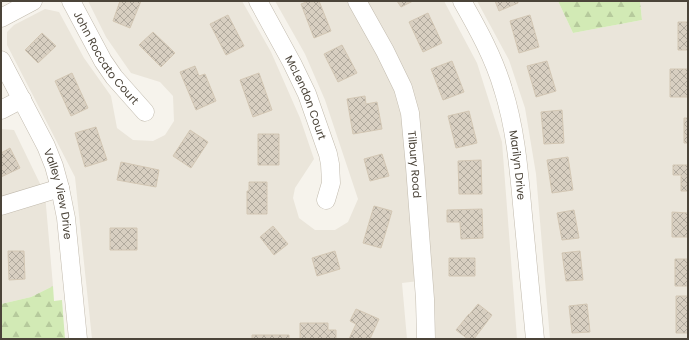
<svg xmlns="http://www.w3.org/2000/svg" width="689" height="340" viewBox="0 0 689 340" font-family="Poppins,sans-serif">
	<defs>
		<pattern id="forest-firs" width="22" height="20" patternUnits="userSpaceOnUse"><rect width="22" height="20" fill="#d2eab5"/><path d="M5 1l3.5 6h-7zM16 11l3.5 6h-7z" fill="#b6ca9c"/></pattern>
		<pattern id="building-cross-hatch" width="8" height="8" patternUnits="userSpaceOnUse"><rect width="8" height="8" fill="#d8cfc1"/><path d="M0 0l8 8M0 8l8-8" fill="none" stroke="#b1aa9e"/></pattern>
	</defs>
	<rect width="100%" height="100%" fill="#f6f3ec"/>
	<path fill="#eae5da" d="M88 1H242L271 52 300 118 314 159 295 188 293 198 299 218 315 230H335L348 222 358 199 325 100 305 54 275 1H349L402 94 419 281 402 283 407 339H92L75 177 7 45V32L14 25 45 9 59 12 84 58 111 96 117 128 133 140 153 141 165 135 174 121 173 96 160 82 131 73 106 37Z
		M361 1H444L477 63 502 142 517 339H436L414 100Z
		M477 1H558L573 33 642 20 640 1H688V339H550L536 174 525 108 509 60Z
		M1 129 14 130 45 194 53 286 31 297 1 304Z"/>
	<path fill="url(#forest-firs)" d="M558 1H640L642 20 573 33Z
		M53 286 54 301 62 300 65 339H1V304L31 297Z"/>
	<path fill="url(#building-cross-hatch)" stroke="#d3c7b4" d="M120 1H141L130 28 113 21Z
		M309 1H319L331 31 314 38 301 4Z
		M397 1H413L401 7Z
		M495 1H518V3L499 11Z
		M428 13 442 43 423 52 409 22Z
		M228 15 244 46 226 55 210 24Z
		M530 15 539 47 519 53 510 21Z
		M678 22H688V50H678Z
		M153 32 175 53 161 67 139 45Z
		M42 33 56 46 38 63 25 50Z
		M342 45 357 73 338 82 324 54Z
		M452 61 464 92 443 100 431 69Z
		M547 61 556 91 536 97 527 66Z
		M195 66 199 76 205 74 216 101 196 110 180 72Z
		M670 69H688V97H670Z
		M72 73 88 108 71 116 55 81Z
		M259 73 272 110 253 117 240 80Z
		M365 96 366 104 377 102 382 129 353 134 347 99Z
		M562 110 564 143 544 144 541 112Z
		M469 111 477 143 456 148 448 116Z
		M684 118H688V143H684Z
		M96 127 107 160 85 167 75 133Z
		M190 130 208 142 191 168 173 156Z
		M258 134H279V165H258Z
		M10 148 20 168 1 177V153Z
		M382 154 389 176 370 181 364 159Z
		M568 157 573 190 552 193 547 160Z
		M481 160 482 194H459L458 161Z
		M121 162 159 170 156 187 117 180Z
		M673 165H688V191H681V175H673Z
		M249 182H267V214H247V191H249Z
		M374 206 392 211 381 248 363 243Z
		M482 209 483 238 461 239 460 222H447V210Z
		M574 210 579 238 562 240 557 213Z
		M672 212 688 213V237H672Z
		M273 226 288 244 274 255 260 237Z
		M110 228H137V250H110Z
		M8 251H24L25 279 9 280Z
		M335 251 340 269 317 276 312 258Z
		M580 251 583 280 566 281 562 253Z
		M449 258H475V276H449Z
		M675 259H688V286H675Z
		M676 296H688V333H676Z
		M478 304 492 315 474 339H468L456 330 469 314V315Z
		M587 304 590 332 572 333 569 306Z
		M356 309 379 319 370 339H349L356 324 350 321Z
		M300 323H328V330H336V339H300Z
		M252 335H289V339H252Z"/>
	<g fill="none" stroke-linecap="round" stroke-linejoin="round">
		<g stroke="#c2bbae" stroke-width="19">
			<g id="minor">
				<path id="s1" d="M71 1 103 61 114 77 145 112"/>
				<path id="s2" d="M258 1 292 63 307 94 328 154 330 164 331 183 326 200"/>
				<path id="s3" d="M357 1 385 51 403 88 410 113 415 167 425 299 426 339"/>
				<path id="s4" d="M462 1C478 29 494 58 503 89 516 130 519 172 523 215 527 256 531 298 535 339"/>
				<path d="M1 18 33 1"/>
				<path id="s5" d="M1 60 46 146 54 166 60 188 66 218 78 339"/>
				<path d="M1 110 22 99"/>
				<path d="M1 206 60 188"/>
			</g>
		</g>
		<use href="#minor" stroke="#fff" stroke-width="18"/>
	</g>
	<g text-anchor="middle" stroke-width="3" stroke-linejoin="round" paint-order="stroke">
		<g font-size="11" fill="#4b4439" stroke="#fff">
			<text dy="4" stroke="none"><textPath href="#s1" startOffset="67">John Roccato Court</textPath></text>
			<text dy="4" stroke="none"><textPath href="#s2" startOffset="108">McLendon Court</textPath></text>
			<text dy="4" stroke="none"><textPath href="#s3" startOffset="176">Tilbury Road</textPath></text>
			<text dy="4" stroke="none"><textPath href="#s4" startOffset="175">Marilyn Drive</textPath></text>
			<text dy="4" stroke="none"><textPath href="#s5" startOffset="147">Valley View Drive</textPath></text>
		</g>
	</g>
	<rect width="689" height="340" fill="none" stroke="#4b4439" stroke-width="4"/>
</svg>
